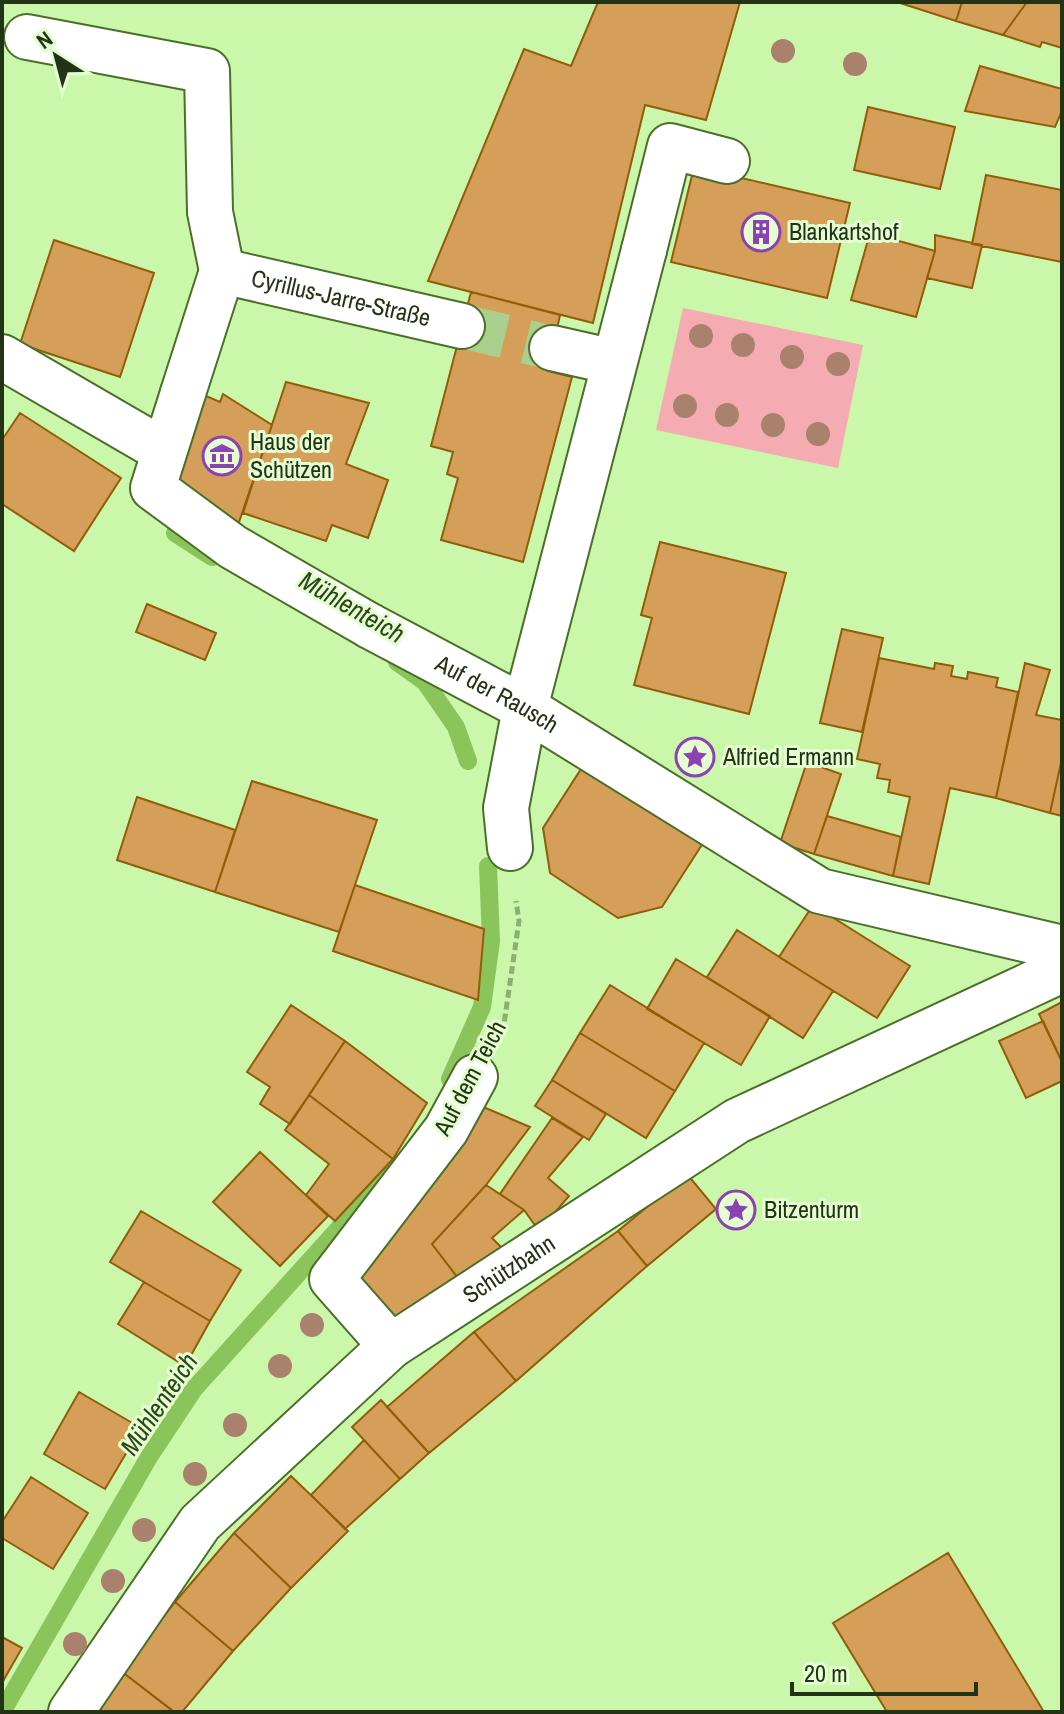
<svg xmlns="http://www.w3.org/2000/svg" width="1064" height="1714" viewBox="0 0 1064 1714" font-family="'Archivo Narrow',sans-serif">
	<rect width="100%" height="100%" fill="#cbf7ab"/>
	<path fill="#f4abb2" d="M683 308 863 345 838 468 656 430Z"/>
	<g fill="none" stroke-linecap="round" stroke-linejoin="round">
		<path stroke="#8bc45a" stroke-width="18" d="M175 533 212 557
			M397 662 425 682 456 727 468 761
			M450 1079 482 1007 491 941 488 866
			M2 1712 149 1457 194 1389 388 1174"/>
	</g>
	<path fill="#d59f59" stroke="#905e09" stroke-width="2" d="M598 2H740L706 120 645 105 593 323 428 281 524 49 571 66Z
		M897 2H962L956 21Z
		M962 2H1027L1003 35 956 21Z
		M1027 2H1062V48L1042 42 1040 47 1003 35Z
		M980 66 1062 89V111L1055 127 965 111Z
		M868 107 955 127 940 189 854 170Z
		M694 167 850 203 827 298 671 262Z
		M986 175 1062 190V262L972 244Z
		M870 233 935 251 916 317 851 300Z
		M935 235 982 245 972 288 927 278 935 251Z
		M54 240 154 273 120 377 20 344Z
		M471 292 560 315 548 371 572 377 523 562 441 540 458 478 447 474 453 452 431 446Z
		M286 382 369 403 346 464 388 480 368 538 332 525 326 541 243 513Z
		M223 394 272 425 235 534 171 487 204 395 220 402Z
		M20 413 121 478 74 551 2 504V440Z
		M660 542 786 573 749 714 634 685 652 618 641 615Z
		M147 604 216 633 205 660 136 632Z
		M842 629 883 638 862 732 820 723Z
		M879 658 934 669 935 663 953 666 951 676 967 679 968 672 998 678 996 687 1018 692 996 798 950 788 929 884 893 876 910 797 888 792 890 780 877 778 880 764 857 759Z
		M1025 663 1050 670 1036 715 1062 720V758L1050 813 996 798Z
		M1062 758V816L1050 813Z
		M807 762 841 774 814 854 780 843Z
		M583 766 703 843 662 907 618 918 550 873 543 828Z
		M252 781 377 820 339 932 215 892Z
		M137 797 235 830 215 892 117 860Z
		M827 816 901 837 893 876 814 854Z
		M355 885 484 929 478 1000 333 951Z
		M813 905 910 966 877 1018 779 957Z
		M737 930 833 991 803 1038 707 977Z
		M676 959 770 1016 741 1065 647 1009Z
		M610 985 704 1043 675 1091 580 1033Z
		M1062 1002V1062L1039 1014Z
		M291 1005 345 1041 290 1124 260 1104 270 1087 247 1072Z
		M1043 1021 1062 1062V1081L1026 1098 999 1041Z
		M580 1033 675 1091 646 1138 552 1080Z
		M345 1041 427 1103 393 1159 309 1095Z
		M552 1080 606 1114 589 1140 535 1106Z
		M309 1095 393 1159 335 1221 306 1195 329 1164 285 1130Z
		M481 1106 530 1127 486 1185 432 1244 464 1286 405 1328 356 1275Z
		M552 1118 583 1137 548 1178 569 1196 539 1231 524 1210 500 1194Z
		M260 1152 328 1216 280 1266 213 1202Z
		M687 1174 716 1209 647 1266 618 1231Z
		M486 1185 524 1210 492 1238 509 1255 464 1286 432 1244Z
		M141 1211 241 1270 210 1321 110 1262Z
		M618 1231 647 1266 516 1381 474 1332Z
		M144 1282 210 1321 185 1366 118 1324Z
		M474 1332 516 1381 429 1453 387 1407Z
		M79 1392 141 1428 105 1489 44 1454Z
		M381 1400 429 1453 400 1479 352 1427Z
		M364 1440 400 1479 345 1529 311 1495Z
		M291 1476 348 1531 291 1588 234 1533Z
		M31 1477 88 1513 53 1569 2 1538V1522Z
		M234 1533 291 1588 233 1651 175 1602Z
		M948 1553 1044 1712H887L833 1623Z
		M175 1602 233 1651 182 1712H174L121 1671Z
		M2 1637 22 1648 2 1683Z
		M121 1671 172 1710 170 1712H90Z"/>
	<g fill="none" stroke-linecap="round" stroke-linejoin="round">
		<path stroke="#a9d08d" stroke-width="44" stroke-dasharray="44 22" stroke-linecap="butt" d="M462 326 552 348"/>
		<g stroke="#4a6f28" stroke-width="48">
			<path id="pedestrian" d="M644 250 670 146 727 161
				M2 357 164 451
				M183 393 153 488 233 547 370 626"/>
		</g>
		<g stroke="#4a6f28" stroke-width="48">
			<g id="minor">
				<path d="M27 37 207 71 210 212 222 271"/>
				<path d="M552 348 614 362"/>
				<path id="s1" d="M183 393 222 271 462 326"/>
				<path id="s2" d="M370 626 525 708 820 891 1062 948"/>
				<path d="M510 848 506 808 525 708 644 250"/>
				<path d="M391 1346 332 1279 446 1130 475 1077"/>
				<path id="s3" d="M71 1712 200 1523 391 1346 737 1121 1062 970"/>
			</g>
		</g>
		<path stroke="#8daf74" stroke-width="5" stroke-dasharray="8 4" stroke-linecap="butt" d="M499 1032 504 1024 519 921 516 901"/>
		<use href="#pedestrian" stroke="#fff" stroke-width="44"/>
		<use href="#minor" stroke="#fff" stroke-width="44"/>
	</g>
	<g fill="#a9816d">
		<circle cx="783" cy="51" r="12"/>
		<circle cx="855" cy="64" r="12"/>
		<circle cx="701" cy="336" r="12"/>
		<circle cx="743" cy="345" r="12"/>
		<circle cx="792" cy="357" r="12"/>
		<circle cx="838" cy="364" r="12"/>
		<circle cx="685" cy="406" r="12"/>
		<circle cx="727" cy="415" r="12"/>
		<circle cx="773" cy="425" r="12"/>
		<circle cx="818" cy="434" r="12"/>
		<circle cx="312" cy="1325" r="12"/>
		<circle cx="280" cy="1366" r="12"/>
		<circle cx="235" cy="1425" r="12"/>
		<circle cx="195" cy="1474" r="12"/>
		<circle cx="144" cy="1530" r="12"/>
		<circle cx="113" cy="1581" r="12"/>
		<circle cx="75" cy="1644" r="12"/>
	</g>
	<defs>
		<g id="building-ring" transform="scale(2)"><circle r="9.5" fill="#e4fed1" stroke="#8d42b3" stroke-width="1.5"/><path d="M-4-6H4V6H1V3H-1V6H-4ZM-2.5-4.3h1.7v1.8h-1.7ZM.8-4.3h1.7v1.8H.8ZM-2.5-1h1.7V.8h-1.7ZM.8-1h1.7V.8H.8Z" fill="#8d42b3"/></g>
		<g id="museum-ring" transform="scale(2)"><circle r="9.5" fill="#e4fed1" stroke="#8d42b3" stroke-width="1.5"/><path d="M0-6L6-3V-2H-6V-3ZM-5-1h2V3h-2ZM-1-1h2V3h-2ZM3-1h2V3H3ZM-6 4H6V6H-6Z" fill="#8d42b3"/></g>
		<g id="sight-ring" transform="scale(2)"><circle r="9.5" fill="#e4fed1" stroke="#8d42b3" stroke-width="1.5"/><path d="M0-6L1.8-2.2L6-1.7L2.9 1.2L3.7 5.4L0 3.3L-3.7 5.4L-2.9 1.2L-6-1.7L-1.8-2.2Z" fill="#8d42b3"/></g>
	</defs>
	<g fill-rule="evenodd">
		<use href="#building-ring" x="761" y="232"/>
		<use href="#museum-ring" x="222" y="456"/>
		<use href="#sight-ring" x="695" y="757"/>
		<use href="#sight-ring" x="736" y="1210"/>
	</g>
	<g text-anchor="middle" stroke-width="6" stroke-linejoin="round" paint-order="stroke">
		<g font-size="24" fill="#233416" stroke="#e4fed1" text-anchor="start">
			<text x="789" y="240">Blankartshof</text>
			<text x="250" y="450">Haus der<tspan x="250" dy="28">Schützen</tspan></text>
			<text x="723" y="765">Alfried Ermann</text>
			<text x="764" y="1218">Bitzenturm</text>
		</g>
		<g font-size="24" fill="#233416" stroke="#e4fed1">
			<text dy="8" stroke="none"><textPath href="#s1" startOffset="250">Cyrillus-Jarre-Straße</textPath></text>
			<text dy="8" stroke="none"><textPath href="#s2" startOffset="144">Auf der Rausch</textPath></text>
			<text transform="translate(470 1078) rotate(-62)" y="8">Auf dem Teich</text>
			<text dy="8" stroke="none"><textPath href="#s3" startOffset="630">Schützbahn</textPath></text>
		</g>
		<g font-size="26" font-style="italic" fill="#2e441a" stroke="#e4fed1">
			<text transform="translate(352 607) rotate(30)" y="9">Mühlenteich</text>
			<text transform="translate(159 1404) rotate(-56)" y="9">Mühlenteich</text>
		</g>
	</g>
	<rect width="1064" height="1714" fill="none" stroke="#233416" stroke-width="8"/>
	<g transform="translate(56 56) rotate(324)" stroke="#e4fed1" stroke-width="6" paint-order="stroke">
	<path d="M0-6L14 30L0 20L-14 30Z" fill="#233416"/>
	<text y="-12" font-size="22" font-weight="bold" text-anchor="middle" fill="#233416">N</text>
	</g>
	<path d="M792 1682v12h184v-12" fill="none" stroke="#233416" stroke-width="4"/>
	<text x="804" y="1682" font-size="24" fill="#233416" stroke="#e4fed1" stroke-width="6" paint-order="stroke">20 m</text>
</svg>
